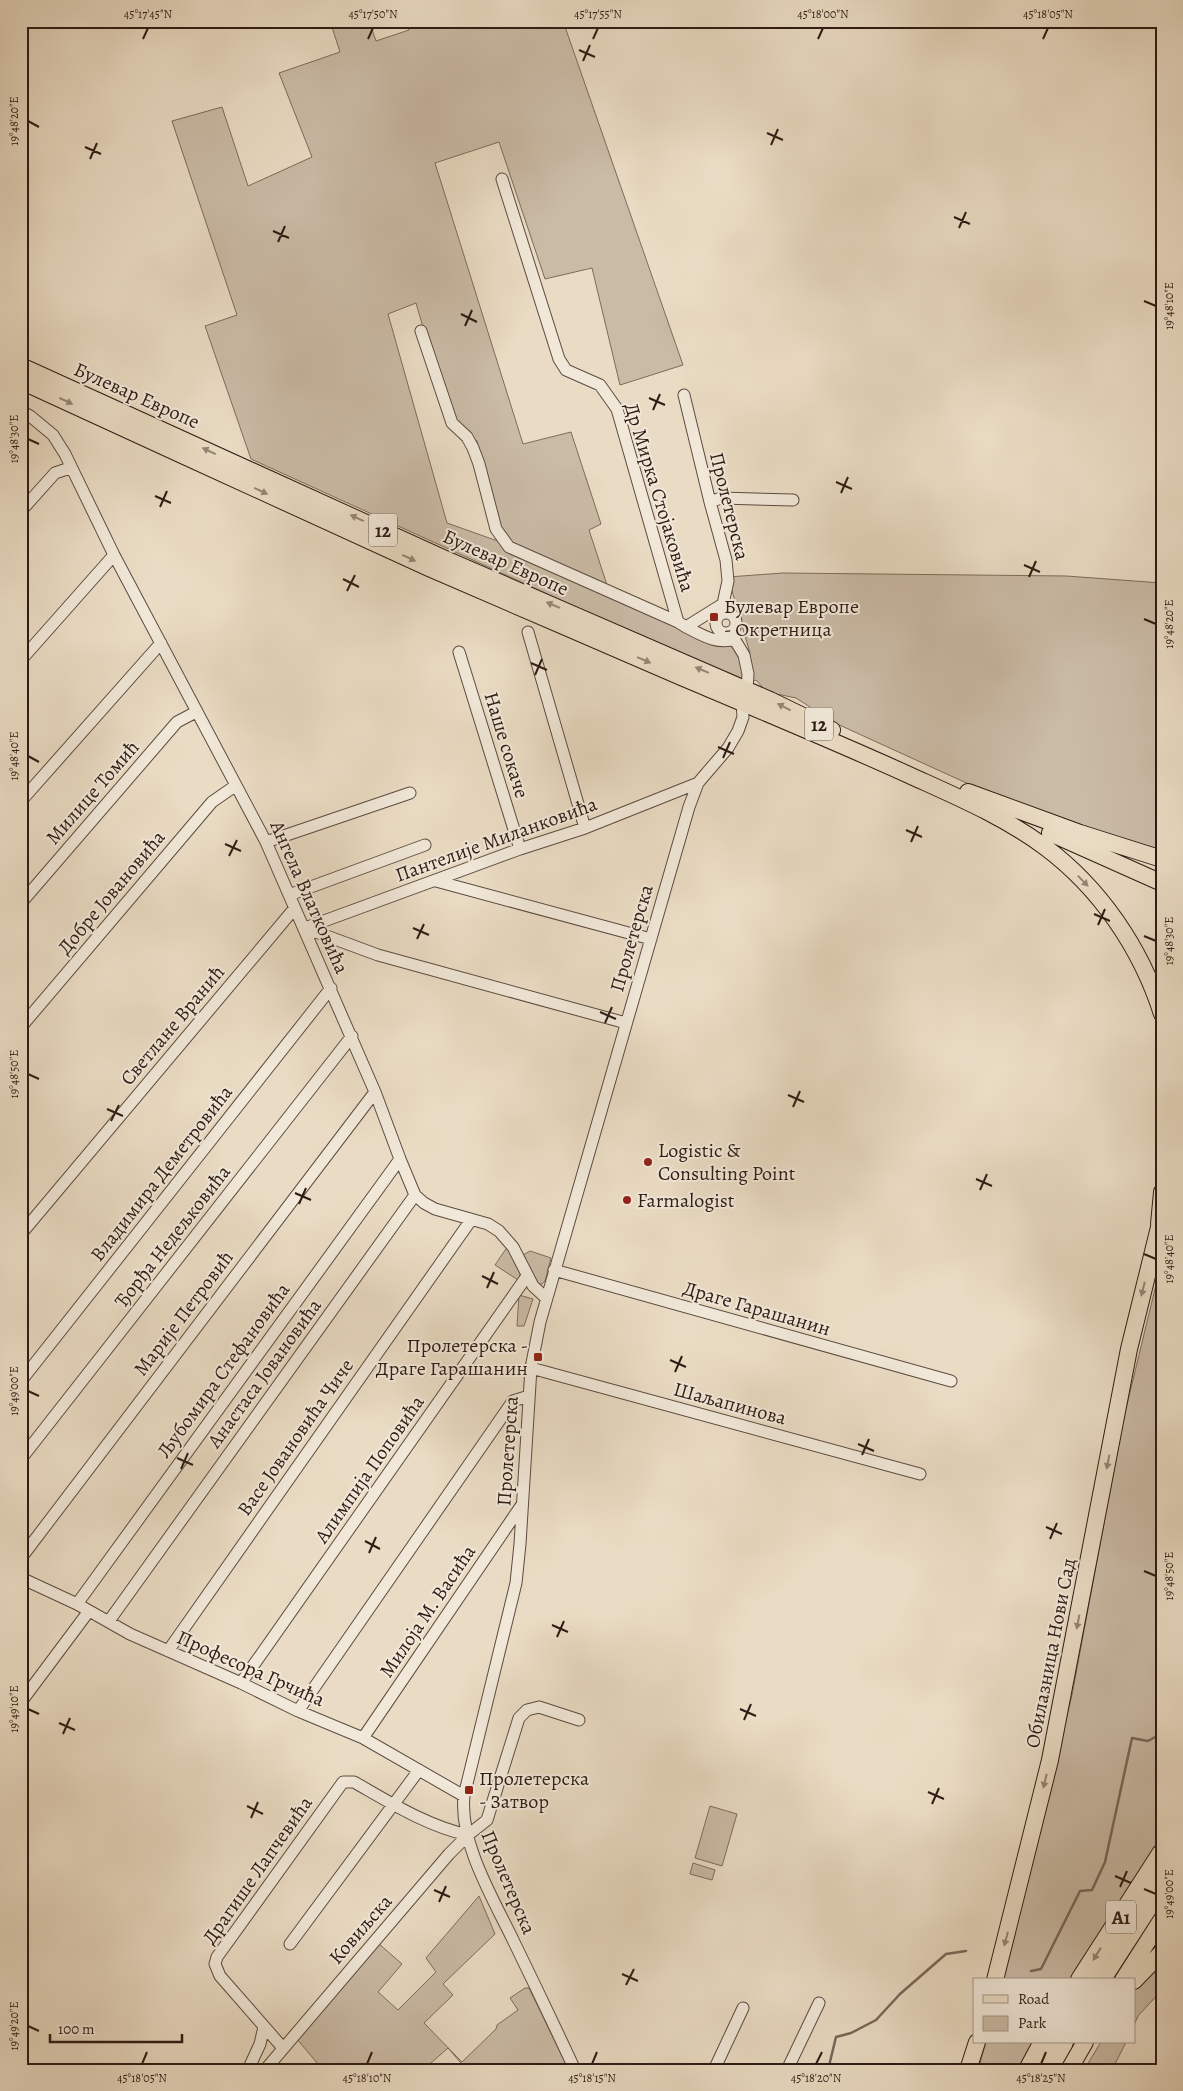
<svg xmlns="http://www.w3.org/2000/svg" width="1183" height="2091" viewBox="0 0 1183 2091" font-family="Alegreya,serif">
	<rect width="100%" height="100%" fill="#eadcc4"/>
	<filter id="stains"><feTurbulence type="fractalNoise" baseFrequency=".004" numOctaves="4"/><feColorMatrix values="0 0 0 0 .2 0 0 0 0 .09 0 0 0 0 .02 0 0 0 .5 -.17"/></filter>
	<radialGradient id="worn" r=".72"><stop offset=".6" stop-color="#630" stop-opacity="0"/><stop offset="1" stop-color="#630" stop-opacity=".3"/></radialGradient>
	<path fill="#cabba6" stroke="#7c6b5d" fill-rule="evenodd" d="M330 21H369L376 41 409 30 406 21H563L683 365 620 385 592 268 545 279 499 142 435 163 523 444 571 432 601 524 589 530 608 588 750 653 728 577 783 573 1066 576 1162 583V850L1037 813 962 781 835 723 796 698 767 692 756 680 745 684 251 459 205 326 237 315 172 121 222 107 248 186 312 157 279 73 340 52ZM416 303 449 417 477 441 506 544 447 523 388 314Z
		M508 1246 521 1272 518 1280 495 1265Z
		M530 1251 551 1258 545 1281 542 1284H539L534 1278 523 1255Z
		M1162 1260V1838L1073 1980H1003L1072 1695 1123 1421Z
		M519 1295 533 1299 524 1326H517Z
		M710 1806 737 1814 722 1866 695 1858Z
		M693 1863 715 1870 712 1880 690 1874Z
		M479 1896 495 1934 443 1984 453 1995 424 2023 462 2062 496 2029 497 2025 518 2010 510 1998 525 1988H529L569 2070H467L448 2048 423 2070H323L296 2038 378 1943 402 1964 378 1992 398 2010 436 1972 426 1958Z
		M1162 1943V1990L1138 2016 1134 2025V1988Z
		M986 2042H1036L1020 2070H978Z
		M1101 2042H1126L1112 2070H1084Z"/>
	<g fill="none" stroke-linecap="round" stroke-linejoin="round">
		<path stroke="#78675a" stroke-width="2.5" d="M1031 1971 1041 1969 1080 1891 1092 1890 1105 1862 1132 1738 1148 1741 1157 1736 1162 1737
			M828 2070 836 2037 851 2033 876 2020 900 1994 946 1954 966 1951"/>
		<g stroke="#5c4b40" stroke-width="13">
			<path id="minor" d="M502 179 559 359 566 370 600 385 617 409 678 622
				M421 331 452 423 467 437 473 448 479 464 496 529 509 547 678 622 686 627 723 604 728 581 726 560 710 502 684 395
				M21 411 30 416 53 435 65 454 114 555 266 842 375 1092 400 1159 415 1195 424 1203 435 1209 488 1224 499 1231 513 1247 533 1286 546 1298
				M710 502 721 498 793 500
				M21 511 55 473 70 468
				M716 623a10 10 0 1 1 20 0a10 10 0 1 1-20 0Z
				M686 627C702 635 717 645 735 639
				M528 632 585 828
				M459 652 520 849
				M21 660 114 555
				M21 801 161 643
				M266 842 410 793
				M436 881 651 939
				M289 895 425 845
				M21 903 177 722 196 712
				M305 928 520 849 585 828 698 783
				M305 928 378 955 626 1023
				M21 1027 212 802 235 786
				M21 1234 294 909
				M554 1270 951 1381
				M531 1368 920 1474
				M21 1381 331 988
				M21 1459 352 1036
				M21 1558 375 1092
				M21 1578 77 1604 130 1634 241 1683 298 1711 363 1738 464 1796
				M77 1604 400 1159
				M109 1621 415 1195
				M168 1651 471 1220
				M241 1683 527 1276
				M21 1702 89 1611
				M298 1711 513 1401 529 1396
				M363 1738 521 1506
				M290 1944 419 1770
				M283 2048 220 1976 215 1964 217 1957 343 1782H354C391 1803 427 1826 468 1835
				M248 2070 260 2044 264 2027
				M265 2070 449 1854 468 1835 487 1820 519 1718 527 1710 539 1707 579 1720
				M575 2070C555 2027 535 1985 514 1942 494 1900 459 1843 464 1796L516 1583 520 1544 531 1368 540 1322 689 807 698 783 728 748 738 731 743 717 742 703 747 690 748 674 744 655 730 632
				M714 2070 743 2008
				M787 2070 819 2003"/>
		</g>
		<g stroke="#2d1b14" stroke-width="18">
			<path id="primary" d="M21 366 443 558 770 700 832 730
				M21 381C157 443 293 507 429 568 513 605 597 640 681 677 757 709 834 741 909 775 955 796 1003 816 1045 847 1100 888 1141 948 1162 1014
				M968 792 1080 833 1162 859
				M1050 833 1162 883
				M1159 1224 1162 1192
				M995 1980 1050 1760 1129 1349 1162 1215
				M1123 1980 1162 1919
				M1134 1981 1162 1952
				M968 2070 977 2042
				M1069 2070 1085 2042"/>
		</g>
		<g stroke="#2d1b14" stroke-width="22">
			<path id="motorway" d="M1081 1980 1162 1854
				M1100 1980 1162 1884
				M1029 2070 1044 2042
				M1047 2070 1063 2042"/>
		</g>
		<use href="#minor" stroke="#f1e8d9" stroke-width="11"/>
		<use href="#primary" stroke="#eadcc4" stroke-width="16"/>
		<use href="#motorway" stroke="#eadcc4" stroke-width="20"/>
	</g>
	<defs><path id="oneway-solid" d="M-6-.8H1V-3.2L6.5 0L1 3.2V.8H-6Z" transform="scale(1.25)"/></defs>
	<g fill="#958575">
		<use href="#oneway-solid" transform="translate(66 401) rotate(25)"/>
		<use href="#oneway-solid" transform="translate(209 451) rotate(-155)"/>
		<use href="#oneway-solid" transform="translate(261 491) rotate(25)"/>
		<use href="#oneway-solid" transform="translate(357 518) rotate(-155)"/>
		<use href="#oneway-solid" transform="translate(409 558) rotate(25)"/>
		<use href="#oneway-solid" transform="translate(553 605) rotate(-157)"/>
		<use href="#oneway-solid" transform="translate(644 660) rotate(23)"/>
		<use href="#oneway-solid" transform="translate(702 670) rotate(-157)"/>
		<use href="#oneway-solid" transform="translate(784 707) rotate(-153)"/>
		<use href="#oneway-solid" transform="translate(1083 881) rotate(46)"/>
		<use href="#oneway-solid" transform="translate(1143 1289) rotate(104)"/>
		<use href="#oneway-solid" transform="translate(1108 1462) rotate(101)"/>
		<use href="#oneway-solid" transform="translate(1078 1622) rotate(101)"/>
		<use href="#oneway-solid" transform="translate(1045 1781) rotate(104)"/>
		<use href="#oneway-solid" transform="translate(1006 1939) rotate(105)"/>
		<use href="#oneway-solid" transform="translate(1097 1954) rotate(122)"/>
	</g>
	<path fill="none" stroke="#2d1b14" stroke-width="2" d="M143 39 148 28M368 39 373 28M593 39 598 28M818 39 823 28M1043 39 1048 28M579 50 595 57M583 61 590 45M28 121 39 127M767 133 783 140M771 145 778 129M85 147 101 154M90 159 97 143M954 217 970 224M959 228 966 212M273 231 289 238M278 242 285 226M1144 301 1156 306M461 314 477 322M465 326 472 310M649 398 665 405M653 410 660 394M28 439 39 444M836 482 852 489M841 493 848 477M155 496 171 503M160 507 167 491M1024 565 1040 572M1029 577 1036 561M343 579 359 587M347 591 355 575M1144 619 1156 624M531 663 547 670M535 675 542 659M718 747 734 754M28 756 39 762M723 758 730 742M906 830 922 837M911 842 918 826M225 844 241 851M229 856 237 840M1094 914 1110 921M1098 925 1105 909M413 928 429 935M1144 936 1156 941M417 939 424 924M600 1012 616 1019M605 1023 612 1007M28 1074 39 1079M788 1095 804 1102M793 1107 800 1091M107 1109 123 1116M111 1121 119 1105M976 1179 992 1186M980 1190 987 1174M295 1193 311 1200M299 1204 306 1188M1144 1254 1156 1259M482 1276 498 1284M487 1288 494 1272M670 1360 686 1367M675 1372 682 1356M28 1391 39 1396M858 1444 874 1451M862 1455 869 1439M177 1458 193 1465M181 1469 188 1453M1046 1527 1062 1534M1050 1539 1057 1523M365 1541 380 1549M369 1553 376 1537M1144 1571 1156 1576M552 1625 568 1632M557 1637 564 1621M28 1709 39 1714M740 1709 756 1716M744 1720 751 1704M59 1723 75 1730M63 1734 70 1718M928 1792 944 1799M932 1804 939 1788M247 1806 263 1814M251 1818 258 1802M1115 1876 1131 1883M1120 1887 1127 1871M1144 1889 1156 1894M434 1890 450 1897M439 1902 446 1886M622 1974 638 1981M626 1985 634 1969M28 2026 39 2031M142 2064 147 2052M367 2064 372 2052M592 2064 597 2052M816 2064 822 2052M1041 2064 1046 2052"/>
	<g fill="#8f2418" stroke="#f1e8d9" stroke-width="2">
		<rect x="709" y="612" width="10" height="10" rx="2.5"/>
		<circle cx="648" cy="1162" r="5"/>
		<circle cx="627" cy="1200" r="5"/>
		<rect x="533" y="1352" width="10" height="10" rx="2.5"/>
		<rect x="464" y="1785" width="10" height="10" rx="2.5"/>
	</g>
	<g text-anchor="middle" stroke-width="4" stroke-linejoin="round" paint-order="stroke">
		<g fill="#f1e8d9" stroke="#68584f" stroke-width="1">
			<rect x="369" y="513.5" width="28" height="33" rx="4"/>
			<rect x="805" y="707.5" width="28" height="33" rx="4"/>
			<rect x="1106" y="1900.5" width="30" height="33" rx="4"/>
		</g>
		<g font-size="19" font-weight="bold" fill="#2d1b14">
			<text x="383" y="537">12</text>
			<text x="819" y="731">12</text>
			<text x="1121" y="1924">A1</text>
		</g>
		<g font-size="20" fill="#2d1b14" stroke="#f1e8d9">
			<text transform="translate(137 395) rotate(24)" y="7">Булевар Европе</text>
			<text transform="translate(660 497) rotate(73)" y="7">Др Мирка Стојаковића</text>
			<text transform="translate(730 506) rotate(76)" y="7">Пролетерска</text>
			<text transform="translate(506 562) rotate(24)" y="7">Булевар Европе</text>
			<text transform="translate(507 745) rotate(73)" y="7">Наше сокаче</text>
			<text transform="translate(92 792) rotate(-49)" y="7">Милице Томић</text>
			<text transform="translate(496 839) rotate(-20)" y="7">Пантелије Миланковића</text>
			<text transform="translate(111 892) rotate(-50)" y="7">Добре Јовановића</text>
			<text transform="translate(310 897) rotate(66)" y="7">Ангела Влатковића</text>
			<text transform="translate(631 938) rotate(-74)" y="7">Пролетерска</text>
			<text transform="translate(172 1025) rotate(-50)" y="7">Светлане Вранић</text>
			<text transform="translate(161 1173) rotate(-52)" y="7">Владимира Деметровића</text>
			<text transform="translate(172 1236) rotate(-52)" y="7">Ђорђа Недељковића</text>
			<text transform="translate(757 1308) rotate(16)" y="7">Драге Гарашанин</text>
			<text transform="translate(183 1313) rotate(-53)" y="7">Марије Петровић</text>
			<text transform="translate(223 1370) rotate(-54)" y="7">Љубомира Стефановића</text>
			<text transform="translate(264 1373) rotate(-54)" y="7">Анастаса Јовановића</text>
			<text transform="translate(730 1403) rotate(15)" y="7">Шаљапинова</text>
			<text transform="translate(295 1437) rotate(-55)" y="7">Васе Јовановића Чиче</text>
			<text transform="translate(507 1451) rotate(-86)" y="7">Пролетерска</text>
			<text transform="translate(369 1469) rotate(-55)" y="7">Алимпија Поповића</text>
			<text transform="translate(427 1611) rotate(-56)" y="7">Милоја М. Васића</text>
			<text transform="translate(1050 1653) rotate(-79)" y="7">Обилазница Нови Сад</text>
			<text transform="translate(251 1668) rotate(24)" y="7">Професора Грчића</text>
			<text transform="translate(257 1870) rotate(-55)" y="7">Драгише Лапчевића</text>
			<text transform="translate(509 1882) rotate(67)" y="7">Пролетерска</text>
			<text transform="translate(360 1929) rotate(-49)" y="7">Ковиљска</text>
		</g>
		<g font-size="20" fill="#2d1b14" stroke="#f1e8d9" text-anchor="start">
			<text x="724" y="613">Булевар Европе<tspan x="724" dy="23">- Окретница</tspan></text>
			<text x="658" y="1157">Logistic &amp;<tspan x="658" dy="23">Consulting Point</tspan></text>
			<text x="637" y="1207">Farmalogist</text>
			<text x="528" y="1352" text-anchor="end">Пролетерска -<tspan x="528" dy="23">Драге Гарашанин</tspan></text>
			<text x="479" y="1785">Пролетерска<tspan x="479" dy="23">- Затвор</tspan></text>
		</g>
	</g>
	<rect width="1183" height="2091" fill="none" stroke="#eadcc4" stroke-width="55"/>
	<rect x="973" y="1978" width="162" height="65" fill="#f1e8d9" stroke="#a3968a"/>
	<rect x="983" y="1995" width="25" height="8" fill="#eadcc4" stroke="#a3968a"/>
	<text x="1018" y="2004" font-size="15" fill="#2d1b14">Road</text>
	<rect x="983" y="2016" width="25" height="15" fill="#cabba6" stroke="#a3968a"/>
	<text x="1018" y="2028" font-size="15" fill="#2d1b14">Park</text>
	<path d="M50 2034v8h132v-8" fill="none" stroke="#2d1b14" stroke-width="2.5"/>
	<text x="58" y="2034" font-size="15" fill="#2d1b14" stroke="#f1e8d9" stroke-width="4" paint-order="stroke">100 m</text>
	<rect x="28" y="28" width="1128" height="2036" fill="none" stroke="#2d1b14" stroke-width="2"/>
	<g font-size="12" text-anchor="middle" fill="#2d1b14">
		<text x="148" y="18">45°17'45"N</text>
		<text x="373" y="18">45°17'50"N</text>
		<text x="598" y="18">45°17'55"N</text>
		<text x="823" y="18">45°18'00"N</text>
		<text x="1048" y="18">45°18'05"N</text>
		<text transform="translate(14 121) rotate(-90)" y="4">19°48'20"E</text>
		<text transform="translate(1169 306) rotate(-90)" y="4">19°48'10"E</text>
		<text transform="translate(14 439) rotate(-90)" y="4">19°48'30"E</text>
		<text transform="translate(1169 624) rotate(-90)" y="4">19°48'20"E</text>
		<text transform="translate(14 756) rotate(-90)" y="4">19°48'40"E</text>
		<text transform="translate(1169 941) rotate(-90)" y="4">19°48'30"E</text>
		<text transform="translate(14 1074) rotate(-90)" y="4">19°48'50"E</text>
		<text transform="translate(1169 1259) rotate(-90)" y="4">19°48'40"E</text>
		<text transform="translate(14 1391) rotate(-90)" y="4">19°49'00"E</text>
		<text transform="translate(1169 1576) rotate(-90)" y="4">19°48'50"E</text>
		<text transform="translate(14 1709) rotate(-90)" y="4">19°49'10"E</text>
		<text transform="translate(1169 1894) rotate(-90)" y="4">19°49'00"E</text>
		<text transform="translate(14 2026) rotate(-90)" y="4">19°49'20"E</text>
		<text x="142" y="2082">45°18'05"N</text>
		<text x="367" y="2082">45°18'10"N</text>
		<text x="592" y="2082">45°18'15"N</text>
		<text x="816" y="2082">45°18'20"N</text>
		<text x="1041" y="2082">45°18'25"N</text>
	</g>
	<rect width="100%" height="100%" filter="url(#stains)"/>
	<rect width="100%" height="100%" fill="url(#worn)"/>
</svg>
